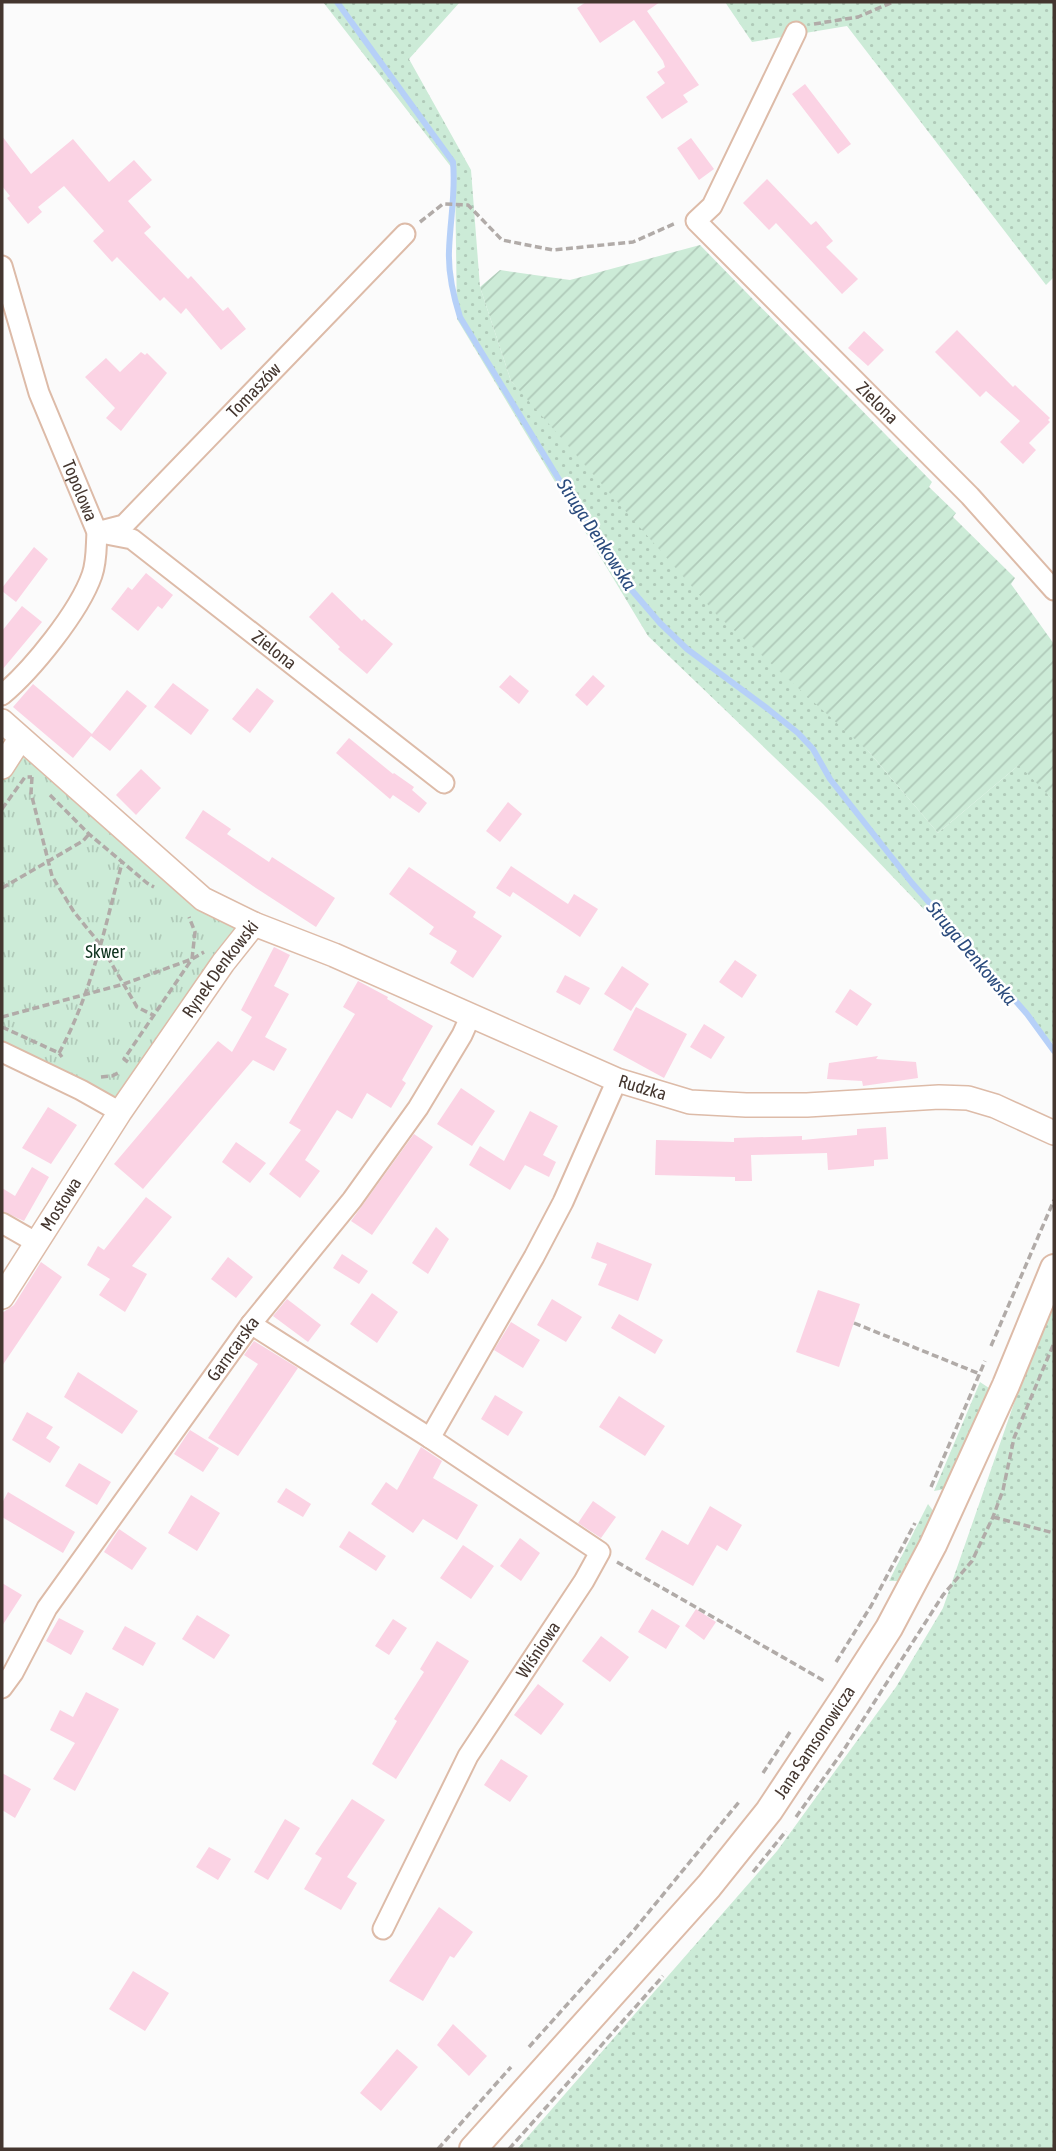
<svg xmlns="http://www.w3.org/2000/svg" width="1056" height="2151" viewBox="0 0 1056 2151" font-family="'Asap Condensed',sans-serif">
	<defs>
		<pattern id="grass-dots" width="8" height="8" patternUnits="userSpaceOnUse" patternTransform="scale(1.75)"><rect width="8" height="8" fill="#ccebd7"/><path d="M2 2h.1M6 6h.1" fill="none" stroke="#b0cab9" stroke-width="1.8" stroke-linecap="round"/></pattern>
		<pattern id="park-tufts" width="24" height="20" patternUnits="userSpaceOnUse" patternTransform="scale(1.75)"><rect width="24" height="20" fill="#ccebd7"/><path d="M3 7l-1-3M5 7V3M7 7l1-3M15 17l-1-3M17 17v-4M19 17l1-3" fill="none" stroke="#b0cab9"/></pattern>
		<pattern id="garden-furrows" width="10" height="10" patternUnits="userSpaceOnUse" patternTransform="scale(1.75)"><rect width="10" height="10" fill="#ccebd7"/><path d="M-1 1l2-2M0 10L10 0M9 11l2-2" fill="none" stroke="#b0cab9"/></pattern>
	</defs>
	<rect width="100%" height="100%" fill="#fbfbfb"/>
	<path fill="url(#grass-dots)" d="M323 2H460L409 59 471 170 480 287 511 381 869 752 938 833 1020 764 1054 801V1045L823 804 648 636 457 319 455 172Z
		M725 2H1054V277L1046 285 847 26 752 42Z
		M1054 1288V2149H517L777 1851 896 1687 943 1608Z
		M980 1382 989 1388 945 1489 934 1491Z
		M928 1504 934 1512 899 1581H889Z"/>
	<path fill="url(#park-tufts)" d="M20 739 136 841 254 924 120 1112 2 1052V767Z"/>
	<path fill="url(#garden-furrows)" d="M700 245 932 482 929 487 956 513 953 517 1015 578 1011 584 1054 644V801L1019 765 938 833 869 752 717 615 511 381 480 287 500 270 570 280Z"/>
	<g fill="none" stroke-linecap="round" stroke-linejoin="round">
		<path stroke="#b6d0f8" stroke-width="6" d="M337 2 453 162C456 192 450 220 449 251 448 274 453 295 460 317L577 509 629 587 660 623 687 649 768 709 798 733 813 749 830 779 912 883 1027 1014 1054 1051"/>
	</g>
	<path fill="#fbd3e4" d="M586 2H660L647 11 699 85 683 95 688 102 662 119 646 97 665 83 657 72 665 67 663 61 634 20 600 43 577 8Z
		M805 84 851 144 838 154 792 94Z
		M2 136 31 174 73 139 109 182 134 160 152 180 128 201 151 227 144 233 188 279 191 276 223 311 228 307 246 329 221 350 186 308 181 314 164 297 160 301 117 257 112 262 93 241 104 231 64 186 38 207 42 212 28 224 7 198 10 196 2 186Z
		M691 138 714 169 699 180 677 148Z
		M767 179 811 225 816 221 833 241 826 247 858 279 842 294 776 223 769 230 743 203Z
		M957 330 1013 387 1015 385 1050 418 1048 420 1050 422 1029 443 1036 450 1023 464 1000 442 1020 421 986 391 980 397 935 352Z
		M864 331 884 350 868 366 848 348Z
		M141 352 145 355 147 353 167 373 121 431 106 418 115 408 85 377 106 358 120 372Z
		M34 547 48 559 16 602 2 591V588Z
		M146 573 173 595 162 609 158 606 138 631 111 609 128 587 132 590Z
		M332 592 362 621 364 619 393 644 367 674 338 649 340 647 309 617Z
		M22 606 42 622 2 670V631Z
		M510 675 529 691 519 704 499 687Z
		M593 675 605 686 587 706 575 695Z
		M173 683 209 710 191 735 154 707Z
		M33 684 92 734 127 690 147 706 110 751 91 736 73 758 13 707Z
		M257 688 274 701 250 733 232 719Z
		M349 738 393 774 394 773 414 787 412 790 427 803 419 813 393 795 390 799 336 753Z
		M141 769 161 788 136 815 116 795Z
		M508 802 522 814 500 842 486 831Z
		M203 810 231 829 227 834 269 862 272 857 335 898 316 927 253 886 185 838Z
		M511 866 568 904 574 894 598 909 580 937 513 892 510 897 496 888Z
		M409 867 476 912 473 917 502 936 473 978 450 963 457 951 429 934 434 927 389 894Z
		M274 947 290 955 274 986 289 994 265 1037 287 1049 274 1071 253 1060 143 1189 114 1164 218 1041 232 1052 252 1017 241 1010Z
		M735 960 757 975 742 998 719 982Z
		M622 966 649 984 631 1011 604 994Z
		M565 975 590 988 580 1005 556 992Z
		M358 981 388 997 387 999 433 1026 402 1080 406 1083 391 1108 367 1093 352 1119 337 1110 305 1160 320 1171 300 1198 269 1174 301 1130 289 1123 355 1014 343 1007Z
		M850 989 872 1004 857 1026 835 1012Z
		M636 1007 687 1034 664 1078 613 1050Z
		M704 1024 725 1037 711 1059 690 1047Z
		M878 1056 876 1059 916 1062 918 1078 863 1086 862 1081 827 1079 829 1063Z
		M461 1088 495 1111 472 1146 437 1124Z
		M48 1107 77 1125 51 1164 22 1148Z
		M530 1111 558 1126 543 1155 556 1162 549 1177 525 1165 510 1190 469 1165 480 1146 504 1161Z
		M886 1127 888 1159 874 1160V1166L828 1170 827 1153 751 1155 752 1181H735V1177L655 1175 656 1140 734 1142V1138L802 1136V1140L857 1135V1129Z
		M414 1134 433 1147 372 1235 351 1221Z
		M236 1142 266 1163 250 1183 222 1162Z
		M32 1167 49 1177 24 1221 2 1211V1188L15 1196Z
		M146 1197 172 1217 132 1266 147 1274 125 1312 99 1295 110 1279 87 1265 98 1246 104 1250Z
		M436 1227 449 1239 428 1274 412 1263Z
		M597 1242 652 1264 638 1301 598 1285 607 1264 591 1258Z
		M342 1254 368 1271 359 1284 333 1268Z
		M228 1257 253 1277 236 1298 211 1279Z
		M41 1262 62 1277 2 1366V1313L14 1305Z
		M818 1290 860 1304 839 1367 796 1352Z
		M372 1293 398 1312 377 1343 350 1324Z
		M287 1299 321 1325 308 1342 273 1316Z
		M552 1299 582 1317 566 1342 537 1325Z
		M619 1314 663 1340 655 1354 611 1328Z
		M511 1322 540 1340 523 1368 494 1350Z
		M254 1341 298 1368 238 1456 208 1438 258 1364 244 1355Z
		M78 1372 138 1411 122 1434 64 1397Z
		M495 1395 523 1412 508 1436 481 1419Z
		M619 1396 665 1426 645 1456 599 1427Z
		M27 1412 53 1427 46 1438 60 1447 50 1463 12 1440Z
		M190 1430 219 1448 203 1472 174 1454Z
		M421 1447 442 1461 433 1478 478 1505 457 1540 423 1519 413 1533 371 1504 386 1482 397 1490Z
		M79 1463 111 1482 97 1505 65 1486Z
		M286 1488 311 1504 303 1517 277 1502Z
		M8 1492 75 1532 63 1553 2 1517V1503Z
		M191 1495 220 1513 197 1551 168 1533Z
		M593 1501 616 1517 601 1538 578 1523Z
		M710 1506 742 1525 727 1551 717 1545 693 1586 645 1559 662 1530 688 1545Z
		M119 1529 147 1548 132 1570 104 1552Z
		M349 1531 386 1556 376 1571 339 1547Z
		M520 1538 540 1553 521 1581 500 1566Z
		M463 1545 494 1566 471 1599 440 1578Z
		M2 1583 22 1595 2 1626Z
		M652 1609 680 1626 666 1649 638 1632Z
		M696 1609 716 1622 704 1640 685 1626Z
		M197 1615 230 1635 214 1659 182 1639Z
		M59 1618 84 1631 71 1655 46 1641Z
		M393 1619 407 1628 389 1655 375 1646Z
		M125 1626 156 1643 143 1666 112 1649Z
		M601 1636 629 1657 610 1682 582 1661Z
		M437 1641 469 1661 396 1779 372 1764 397 1721 394 1719 424 1672 420 1669Z
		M538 1684 564 1704 541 1735 514 1715Z
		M86 1692 119 1709 75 1791 53 1779 75 1743 50 1730 60 1710 73 1717Z
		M501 1759 528 1776 510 1802 484 1785Z
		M2 1773 31 1789 15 1818 2 1810Z
		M352 1799 385 1820 347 1877 357 1883 341 1910 304 1889 322 1858 315 1854Z
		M285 1819 300 1828 268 1880 254 1872Z
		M209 1847 231 1859 218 1880 196 1867Z
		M439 1907 473 1932 454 1958 450 1956 423 2001 389 1981Z
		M133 1971 169 1993 145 2031 109 2009Z
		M453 2024 487 2056 469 2076 437 2045Z
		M397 2049 418 2067 381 2111 360 2093Z"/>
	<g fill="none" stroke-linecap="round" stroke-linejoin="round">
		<g stroke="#ddbba8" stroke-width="23">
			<g id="minor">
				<path id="s1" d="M796 32 712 206 696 221 970 496 1054 590"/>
				<path id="s2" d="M2 266 39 393 97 532C96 546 97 561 92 575 79 612 32 670 2 695"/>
				<path id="s3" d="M97 532 124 525 405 234"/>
				<path id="s4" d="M101 533 132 539 444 783"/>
				<path d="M2 1052 81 1090 120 1112"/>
				<path d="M2 1223 37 1243"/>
				<path d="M251 1324 430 1438"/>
				<path id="s5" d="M2 1688 13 1673 47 1608 251 1324 352 1200 418 1108 462 1035 471 1015"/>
				<path id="s6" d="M383 1929 468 1756 584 1581 600 1552 430 1438 534 1257 563 1202 617 1080"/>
			</g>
		</g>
		<g stroke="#ddbba8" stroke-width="26">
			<g id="tertiary">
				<path id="s7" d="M2 721 203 899 254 924 334 955 617 1080 690 1102 746 1105H807L939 1097 968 1098 995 1106 1054 1133"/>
				<path d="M2 767 20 739"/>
				<path id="s8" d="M2 1297 120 1112 223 963 254 924"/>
			</g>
		</g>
		<g stroke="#ddbba8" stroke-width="30">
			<g id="secondary">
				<path id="s9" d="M473 2149 709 1886 769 1811 846 1695 889 1628 933 1545 1006 1385 1054 1268"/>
			</g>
		</g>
		<path stroke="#b1aba8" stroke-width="3.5" stroke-dasharray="7 3.5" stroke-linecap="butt" d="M814 24 858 17 893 2
			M420 222 443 204 468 205 502 240 553 250 633 242 676 223
			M32 777 31 793 52 876 74 912 100 944 137 1007 155 1016
			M50 795 89 834 147 883 154 887
			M2 809 25 777H32
			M2 888 83 841 89 834
			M2 1017 124 984 192 959 204 952
			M2 1027 59 1053 62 1057
			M59 1053C91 995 105 927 122 863
			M128 1062 124 1059 192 959 195 932 189 917
			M101 1077 112 1076 120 1072
			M1053 1104H1054
			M854 1323 980 1374
			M991 1346 1054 1200
			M931 1487 985 1361
			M993 1517 1054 1533
			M617 1562 826 1682
			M836 1662 871 1606 915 1523
			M763 1773 790 1732
			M796 1817 843 1751 943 1595 972 1561 993 1517 1003 1490 1014 1438 1054 1343
			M753 1872 786 1831
			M529 2047 634 1930 739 1802
			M438 2149 511 2067
			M509 2149 663 1976"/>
		<use href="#minor" stroke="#fff" stroke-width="19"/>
		<use href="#tertiary" stroke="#fff" stroke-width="23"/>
		<use href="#secondary" stroke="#fff" stroke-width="26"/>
	</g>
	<g text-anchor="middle" stroke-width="5" stroke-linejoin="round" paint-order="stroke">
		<g font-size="18" fill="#44362f" stroke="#fff">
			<text dy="6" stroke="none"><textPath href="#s3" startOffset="215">Tomaszów</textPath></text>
			<text dy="6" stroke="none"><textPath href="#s1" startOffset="472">Zielona</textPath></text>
			<text dy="6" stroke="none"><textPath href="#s2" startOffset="238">Topolowa</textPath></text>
			<text dy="6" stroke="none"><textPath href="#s4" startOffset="212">Zielona</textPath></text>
			<text dy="6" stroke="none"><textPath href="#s8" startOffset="394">Rynek Denkowski</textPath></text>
			<text dy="6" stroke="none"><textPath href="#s7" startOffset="747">Rudzka</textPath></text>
			<text dy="6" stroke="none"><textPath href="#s8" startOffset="110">Mostowa</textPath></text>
			<text dy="6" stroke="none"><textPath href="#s5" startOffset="411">Garncarska</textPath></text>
			<text dy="6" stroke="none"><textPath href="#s6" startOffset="320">Wiśniowa</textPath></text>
			<text dy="6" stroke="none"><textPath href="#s9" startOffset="532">Jana Samsonowicza</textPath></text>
		</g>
		<g font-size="18" fill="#0e321e" stroke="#fff">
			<text x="105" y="958">Skwer</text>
		</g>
		<g font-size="19" font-style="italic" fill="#2b4b7d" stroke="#fff">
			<text transform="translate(597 534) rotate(57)" y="7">Struga Denkowska</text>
			<text transform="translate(972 953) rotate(50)" y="7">Struga Denkowska</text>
		</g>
	</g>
	<rect width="1056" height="2151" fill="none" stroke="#44362f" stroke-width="7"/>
</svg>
